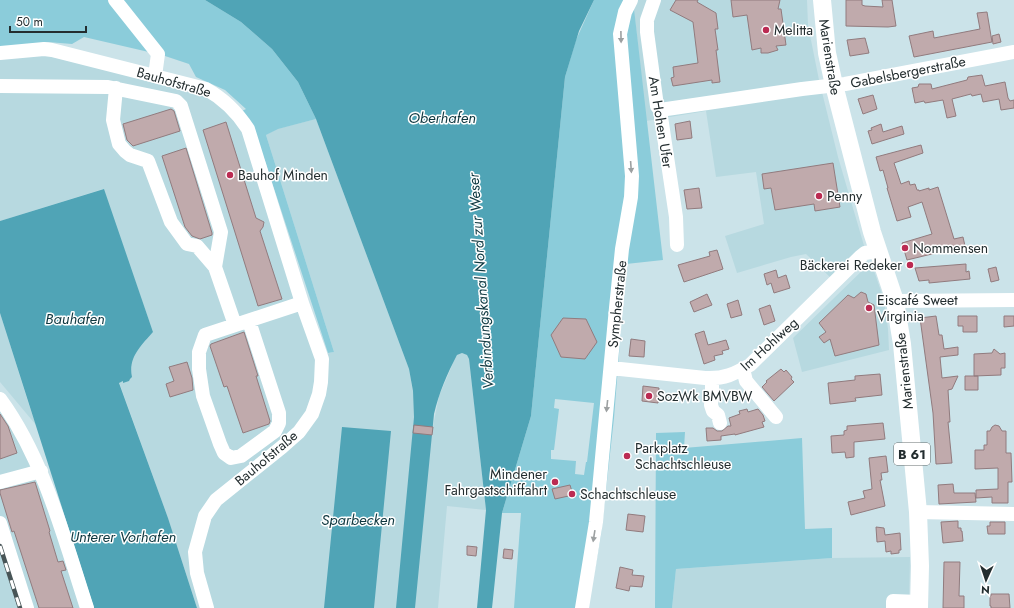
<svg xmlns="http://www.w3.org/2000/svg" width="1014" height="608" viewBox="0 0 1014 608" font-family="Jost,sans-serif">
	<rect width="100%" height="100%" fill="#cbe3e9"/>
	<path fill="#b7d9e0" d="M633 0H807L808 25 819 80 838 157 865 249 832 279 806 254 791 257 737 273 725 236 764 224 756 172 716 177 706 111 646 121Z
		M44 55 204 92 226 106 243 133 317 356 334 352 266 135 277 129 316 119 409 369 415 403 413 430 432 431 439 396 454 361 457 355 462 353 467 355 469 359 486 510 447 506 438 608H197L168 518 119 382 123 381V383L132 377 131 362 135 353 153 332 103 189 0 221V59Z
		M871 262 884 300 888 329 889 350 802 372 793 338Z
		M0 313 29 405 36 425 0 382Z
		M0 397 31 446 82 608H0Z
		M910 557 909 608H672L676 569 832 558Z"/>
	<path fill="#8bccda" fill-rule="evenodd" d="M0 0H108L153 53 84 37 72 44 48 42 0 48Z
		M122 0H205L241 22 272 49 298 82 316 119 278 129 266 135 334 352 328 353 265 161 242 111 246 109 225 90 196 77 189 64 165 56Z
		M594 0H633L663 260 626 264 614 418 601 535 588 608H514L521 513H502L531 416 565 77 576 40ZM555 399 594 403 587 462H586L584 475 575 474 576 461 551 459V450H554L559 409 554 408Z
		M685 432 684 448 802 438 805 529 832 528V558L676 569 672 608H655L656 433Z"/>
	<path fill="#50a4b6" d="M205 0H594L579 31 565 77 531 416 502 513 492 608H477L486 510 469 359 467 355 462 353 457 355C447 374 439 393 434 414L415 608H396L414 417 413 391 409 369 316 119 298 82 272 49 241 22Z
		M104 189 153 332C141 346 128 357 132 377L130 379 129 381 123 383V381L119 383 168 518 197 608H94L0 313V221Z
		M342 427 391 431 374 608H324Z"/>
	<path fill="#c0aaac" stroke="#917b7e" d="M676 0H698L697 2 716 13 718 29H715L718 50H716L720 82 712 83V80L673 86 671 78 674 77 673 67 698 63 693 22 670 10Z
		M731 0H780L778 9H781L786 45 776 46 778 50 768 53H761V48L752 50 747 15 733 17Z
		M846 0H862V5L865 6 883 7 882 0H892L896 26 888 27 846 26Z
		M987 12 992 42 914 57 909 36 933 31 934 38 980 29 977 13Z
		M999 34 1001 42 993 44 992 36Z
		M865 38 869 53 850 56 847 40Z
		M982 75 985 86 1005 82 1008 98 1010 101 1014 100V108L1001 110 999 99 983 102 981 94 972 96 971 94 952 99 956 116 947 118 943 100 925 103 924 101 915 103 912 88 918 87 919 84H931L932 89 967 80 968 77Z
		M873 95 877 109 863 114 858 99Z
		M171 109 174 111 180 131 133 146 127 140 123 124Z
		M690 121 692 138 677 140 675 124Z
		M226 122 256 218 264 222 263 227 260 231 282 299 258 306 203 130Z
		M881 124 883 132 902 126 904 134 872 144 868 131 872 130 871 128Z
		M921 145 923 153 894 163 901 184 909 181 910 185 915 184 917 190H919V191L929 188V190L938 187 954 239 963 237 965 246 907 260 902 243 932 234 922 202 908 207 911 217 897 221 887 188H888L883 170 880 171 876 157Z
		M186 148 212 233V235L200 239 192 236 185 227 162 156Z
		M833 163 840 207 815 211 814 204 775 210 771 188 764 189 762 174Z
		M699 188 702 208 687 209 684 190Z
		M717 250 723 269 684 282 678 265 710 256 709 252Z
		M966 264V272L969 271 970 279 929 283V280L919 281 915 268Z
		M996 267 999 280 991 282 988 269Z
		M776 270 778 278 786 275 790 288 774 293 771 283 767 285 764 274Z
		M861 292 866 294 868 302 874 305 879 345 835 356 830 339 824 343 819 337 826 332 819 323 848 295 854 298Z
		M707 294 712 305 694 312 690 302Z
		M738 300 742 315 731 318 727 304Z
		M770 305 775 321 764 325 759 309Z
		M936 316 939 335H942L944 349 958 347V355L940 357 942 378 958 376 952 389 948 390 950 422H948L952 463 936 464 933 413 920 318Z
		M958 316H977V332H963V326H958Z
		M1004 316H1014V326L1004 327Z
		M563 318 586 319 597 342 585 359 561 357 551 335Z
		M704 331 708 345 726 340 729 349 722 351 723 354 714 356 715 360 704 364 695 334Z
		M244 332 258 376H256L270 421 269 424 243 433 227 386 224 387 210 346 211 344Z
		M631 339 645 341 644 357 629 356Z
		M994 349 1000 354 1005 353V368H1001V375L974 376V354L992 353Z
		M187 362 192 378 193 390 170 397 166 384 174 381 169 367Z
		M781 369 784 372 786 370 792 377 791 379 794 382 774 401 762 387 767 382 766 381Z
		M880 374 882 395 855 398 856 401 830 404 828 383 855 380V376Z
		M965 376H978V390H965Z
		M643 386 659 388 658 403 642 401Z
		M747 409 748 412 758 409 763 415 765 421 762 422 764 427 735 435V434L721 436V440L707 441 706 428H713L717 431H722L728 426H731L729 418 740 414 739 411Z
		M0 414 8 426 17 453 0 459Z
		M883 423 885 439 854 442V457L846 458 845 452 832 453 831 436 844 435V431L847 430V426Z
		M414 425 433 427 432 435 413 433Z
		M995 425 999 426 1002 431H1006V453H1011L1012 482H1008V503H992V497L976 498V490L998 489V468L975 469V450H984V445H987V431H990L992 427Z
		M886 456 888 472 881 473 882 480H880L885 506 851 515 848 502 865 498 863 491 872 489 869 458Z
		M35 482 50 531 49 532 58 562 63 561 66 570 61 571 73 608H39L14 531 12 532 0 493V490Z
		M953 484 954 493H975L976 502 939 504 938 485Z
		M570 485 573 495 555 499 552 489Z
		M628 514 645 516 643 532 626 530Z
		M958 521V528H961V531H962L963 541 943 543 941 522Z
		M990 522H1005V534H988L987 526H990Z
		M876 527 884 528 885 535 900 533 901 550H899V553L891 554V551L886 552 885 541 877 542Z
		M467 546 477 547 476 556 467 555Z
		M504 549 513 550 512 559 503 558Z
		M944 562H960L959 596H964V608H943Z
		M620 567 633 570 632 575 644 576 642 587 630 586 629 591 616 588Z
		M991 594H1009L1010 608H991V606H990V596H991Z"/>
	<g fill="none" stroke-linecap="round" stroke-linejoin="round">
		<path stroke="#fff" stroke-width="14" d="M115 0 158 54 155 76
			M654 0 647 20V32L657 106 660 110 676 217 677 245
			M0 53 44 49 52 50 206 89C224 99 237 112 248 129L302 303 322 359 321 382 319 394 312 414 299 432 282 447 216 500 205 516 195 552 197 573 207 608
			M0 86 108 87 176 101 181 106 221 232 215 267 235 325
			M116 88 113 120 119 144 125 151 130 155 148 161 171 222 187 244 197 246 215 267
			M660 110 802 89 845 84 1014 52
			M895 301 1014 300
			M249 321 279 413V423L275 431 241 456 231 458 224 453 220 444 203 396 199 369V352L205 335 302 303
			M611 368 705 378C725 379 734 374 750 365L860 257 865 253 878 251
			M743 369 746 381 776 417
			M712 378V392L711 405 713 411 718 415 720 423
			M0 399C44 459 64 538 87 608
			M0 482 41 471
			M918 512 1014 514
			M0 523 27 608
			M582 608 596 522 616 308 622 249 631 197 632 176 620 34 625 12 631 0
			M893 608V601L919 602"/>
		<path stroke="#fff" stroke-width="18" d="M822 0 827 53 834 85 872 232 895 301 902 344 918 512 920 566 919 608"/>
		<g stroke="#485557" stroke-width="4.5">
			<path id="rail" d="M0 546 20 608"/>
		</g>
		<use href="#rail" stroke="#fff" stroke-width="3" stroke-dasharray="9" stroke-linecap="butt"/>
	</g>
	<defs><path id="oneway-solid" d="M-6-.8H1V-3.2L6.5 0L1 3.2V.8H-6Z"/></defs>
	<g fill="#9ca0a1">
		<use href="#oneway-solid" transform="translate(621 37) rotate(89)"/>
		<use href="#oneway-solid" transform="translate(631 167) rotate(86)"/>
		<use href="#oneway-solid" transform="translate(607 406) rotate(96)"/>
		<use href="#oneway-solid" transform="translate(594 536) rotate(99)"/>
	</g>
	<g fill="#bb2b52" stroke="#fff" stroke-width="1.5">
		<circle cx="766" cy="30" r="4"/>
		<circle cx="230" cy="175" r="4"/>
		<circle cx="819" cy="196" r="4"/>
		<circle cx="905" cy="248" r="4"/>
		<circle cx="910" cy="265" r="4"/>
		<circle cx="869" cy="308" r="4"/>
		<circle cx="649" cy="396" r="4"/>
		<circle cx="627" cy="456" r="4"/>
		<circle cx="555" cy="482" r="4"/>
		<circle cx="572" cy="494" r="4"/>
	</g>
	<g text-anchor="middle" stroke-width="3" stroke-linejoin="round" paint-order="stroke">
		<rect fill="#fff" stroke="#656c6d" stroke-width="1" x="894" y="443" width="36" height="22" rx="3"/>
		<g font-size="13" font-weight="bold" fill="#232d2f">
			<text x="912" y="459">B 61</text>
		</g>
		<g font-size="14" fill="#232d2f" stroke="#fff" text-anchor="start">
			<text x="774" y="35">Melitta</text>
			<text x="238" y="180">Bauhof Minden</text>
			<text x="827" y="201">Penny</text>
			<text x="913" y="253">Nommensen</text>
			<text x="902" y="270" text-anchor="end">Bäckerei Redeker</text>
			<text x="877" y="305">Eiscafé Sweet<tspan x="877" dy="16">Virginia</tspan></text>
			<text x="657" y="401">SozWk BMVBW</text>
			<text x="635" y="453">Parkplatz<tspan x="635" dy="16">Schachtschleuse</tspan></text>
			<text x="547" y="479" text-anchor="end">Mindener<tspan x="547" dy="16">Fahrgastschiffahrt</tspan></text>
			<text x="580" y="499">Schachtschleuse</text>
		</g>
		<g font-size="14" fill="#232d2f" stroke="#fff">
			<text transform="translate(830 57) rotate(81)" y="5">Marienstraße</text>
			<text transform="translate(908 72) rotate(-11)" y="5">Gabelsbergerstraße</text>
			<text transform="translate(174 82) rotate(16)" y="5">Bauhofstraße</text>
			<text transform="translate(661 122) rotate(81)" y="5">Am Hohen Ufer</text>
			<text transform="translate(617 304) rotate(-84)" y="5">Sympherstraße</text>
			<text transform="translate(769 344) rotate(-42)" y="5">Im Hohlweg</text>
			<text transform="translate(904 371) rotate(-96)" y="5">Marienstraße</text>
			<text transform="translate(266 458) rotate(-40)" y="5">Bauhofstraße</text>
		</g>
		<g font-size="15" font-style="italic" fill="#0f3840" stroke="#fff">
			<text x="442" y="123">Oberhafen</text>
			<text transform="translate(481 281) rotate(-94)" y="5">Verbindungskanal Nord zur Weser</text>
			<text x="75" y="324">Bauhafen</text>
			<text x="358" y="525">Sparbecken</text>
			<text x="123" y="542">Unterer Vorhafen</text>
		</g>
	</g>
	<g transform="translate(986 580) rotate(183)" stroke="#ffffff" stroke-width="3" paint-order="stroke">
	<path d="M0-3L7 15L0 10L-7 15Z" fill="#232d2f"/>
	<text y="-6" font-size="11" font-weight="bold" text-anchor="middle" fill="#232d2f">N</text>
	</g>
	<path d="M10 26v6h76v-6" fill="none" stroke="#232d2f" stroke-width="2"/>
	<text x="16" y="26" font-size="12" fill="#232d2f" stroke="#ffffff" stroke-width="3" paint-order="stroke">50 m</text>
</svg>
